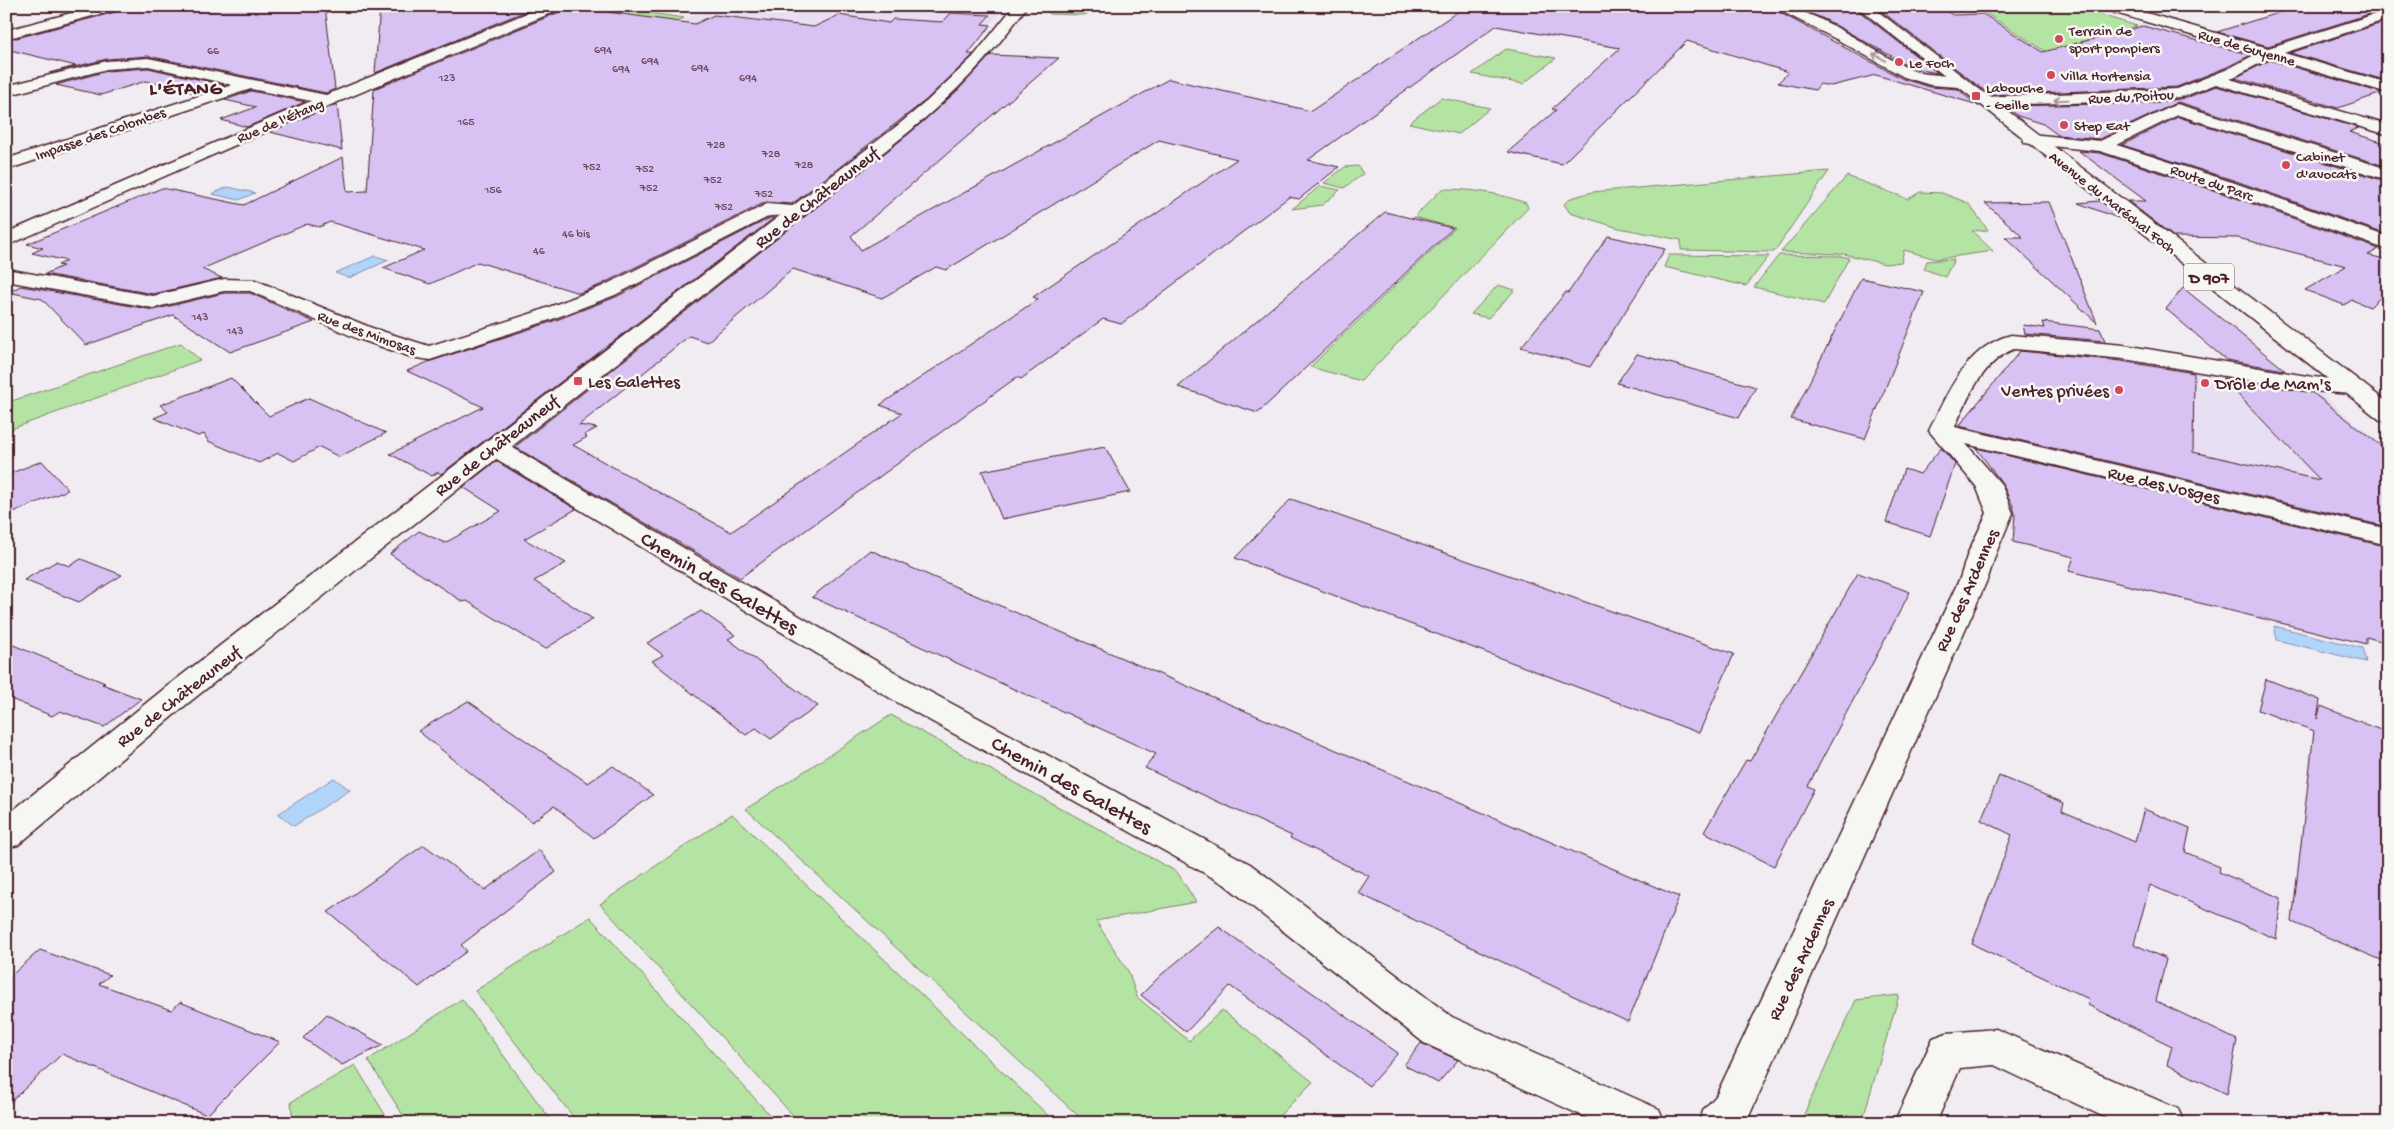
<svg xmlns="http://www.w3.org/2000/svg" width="2394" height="1129" viewBox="0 0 2394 1129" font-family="'Gochi Hand',sans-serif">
	<rect width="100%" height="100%" fill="#f0ecf2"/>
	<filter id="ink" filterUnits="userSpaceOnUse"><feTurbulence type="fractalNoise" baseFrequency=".02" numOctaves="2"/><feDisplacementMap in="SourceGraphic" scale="10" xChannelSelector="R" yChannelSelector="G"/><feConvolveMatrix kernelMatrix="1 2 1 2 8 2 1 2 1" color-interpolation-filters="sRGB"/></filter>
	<g filter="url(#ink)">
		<path fill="#e8dff2" d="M713 6H1007L944 80 646 36Z
			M2021 349 2081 369 2094 355 2315 389 2388 449V534L1953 431Z"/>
		<path fill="#b4e4a3" stroke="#7f8267" d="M1051 6H1092L1087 14 1082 15 1050 14 1047 11Z
			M1974 6 2035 8 2071 6 2137 26 2047 52Z
			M615 8 684 18 652 32 582 21Z
			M1506 49 1556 58 1523 84 1472 74Z
			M1441 98 1490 108 1459 134 1409 123Z
			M1358 166 1363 174 1344 188 1324 183 1345 167Z
			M1829 171 1774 252 1681 250V240L1619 228 1570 213 1564 204 1571 198 1592 192Z
			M1847 176 1908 199 1920 192 1942 193 1968 203 1988 230 1972 231 1993 251 1936 259 1904 250 1901 262 1885 264 1844 254 1781 252Z
			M1320 186 1340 190 1322 205 1292 209Z
			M1442 189C1472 189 1499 193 1526 203L1528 208 1361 381 1310 367 1455 228 1414 217Z
			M1669 255 1769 256 1746 286 1664 267Z
			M1779 255 1841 256 1849 258 1824 304 1754 287Z
			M1954 259 1945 277 1924 269 1927 261Z
			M1498 285 1515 290 1488 318 1471 314Z
			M181 343 200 360 6 431V403Z
			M891 715 1177 872 1196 902 1096 921 1128 971 1137 997 1189 1041 1222 1010 1313 1082 1272 1123H1086L746 809Z
			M732 814 1056 1123H800L600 904Z
			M590 917 777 1123H578L475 991Z
			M1899 995 1864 1115 1859 1123H1800L1856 1000Z
			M462 999 553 1123H408L368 1060Z
			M355 1065 390 1123H293L291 1102Z"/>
		<path fill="#b1d5fa" stroke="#888ca7" d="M228 187 255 193 239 200 212 194Z
			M375 256 389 260 349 278 335 273Z
			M2274 626 2362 648 2366 662 2277 640Z
			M334 778 350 790 294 826 278 814Z"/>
		<path fill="#d7c2f3" stroke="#4a1f2b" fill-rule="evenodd" d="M122 6H325L335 89 326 93 148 56 107 59 49 73 76 66 6 49V37L17 38 119 11Z
			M380 6H538L375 73Z
			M564 6 695 24 714 15 814 27 839 15 889 23 893 19 943 22 951 13 990 15 982 24 991 25 968 54H973L972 56 926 100 792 204 766 202 600 285 579 293 478 262 430 284 383 268 424 250 330 222 319 227 307 224 202 269 222 278 153 294 45 274 63 266 58 265 67 261 32 253 43 248 27 244 162 188 244 205 343 157 347 192 367 191 374 89 562 11Z
			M1466 6H1756L1746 11 1775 10 1903 79 1930 87 1958 89 1975 104 1876 75 1831 86 1820 84 1815 90 1778 83 1788 72 1687 41 1562 164 1508 152 1556 110 1552 109 1620 48 1496 26 1308 160 1339 167 1299 199 1289 197 1121 324 1103 319 1021 379 1017 377 740 578 515 447 911 132 959 89 991 55 1059 58 851 236 861 250 1169 79 1311 111ZM1159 140 1237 159 1033 297 1038 299 880 405 902 413 731 532 573 445 587 437 584 435 597 428 579 425 689 336 707 342 793 269 882 298 936 267 946 270Z
			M1938 6 1953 15 1983 14 2043 52 2143 26 2251 55 2227 67 2177 87 1990 95 1876 7Z
			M2300 6H2372L2385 9 2268 46 2217 32Z
			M1855 8 1938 73 1915 69 1826 20 1800 9Z
			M2388 21V81L2290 53Z
			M2270 60 2382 93 2338 108 2235 78Z
			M148 68 225 85 199 94 146 81 101 95 56 85 107 71Z
			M2216 86 2359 128 2349 132 2388 144V167L2178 102 2100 139 2058 135 2043 124 2018 116 2005 106 2152 103 2186 98Z
			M251 91 305 102 247 127 221 120 256 107 225 100Z
			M337 104 342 150 270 132Z
			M2178 117 2388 182V235L2236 181 2122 145Z
			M2079 151 2100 153 2222 193 2379 249 2368 255 2388 260V290L2370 307 2352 300 2344 305 2305 290 2346 266 2238 238 2174 237 2128 201H2146Z
			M2100 201 2126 221 2078 203Z
			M2049 202 2064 239 2097 323 2005 237H2023L1985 203Z
			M1385 212 1453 228 1258 413 1178 387Z
			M770 218H774L441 474 438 472 432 476 390 454 483 407 407 371 428 362 551 322 616 297Z
			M1608 236 1665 249 1590 367 1521 347 1566 292 1568 293Z
			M1861 278 1924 292 1865 439 1791 419Z
			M21 286 153 310 224 293H250L314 322 230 352 173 315 86 345 42 299 8 292Z
			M2183 288 2243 336 2285 370 2226 360 2166 309Z
			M2043 322 2100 329 2105 341 2025 334 2023 325 2045 328Z
			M2020 351 2121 361 2194 373 2193 452 2320 480 2222 378 2313 393 2388 451V527L1959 426Z
			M1637 354 1756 387 1739 418 1617 383Z
			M231 378 269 416 309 398 386 433 339 457 320 447 294 461 278 453 259 463 208 441 204 434 198 436 154 418 168 412 160 405Z
			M1105 447 1130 492 1002 519 982 471Z
			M1941 448 1955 464 1930 536 1886 522 1904 469 1920 474Z
			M1976 448 2388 547V643L2366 637V644L2069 571 2074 557 2013 542 2015 514 2013 506 2002 483Z
			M42 461 68 490 6 515V475Z
			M496 461 576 509 524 539 566 563 534 581 593 619 545 649 467 601 463 602 390 554 419 531 445 543 501 511 463 487Z
			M1291 499 1734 654 1699 733 1235 558Z
			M870 550 1679 897 1628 1022 1358 893 1369 876 1290 838 1292 836 1145 768 1156 754 812 597Z
			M81 559 122 575 79 602 24 580 57 561 69 566Z
			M1858 573 1910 592 1808 786 1814 789 1774 866 1704 832 1746 760 1750 761Z
			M701 611 735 635 728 639 818 706 771 739 756 728 746 735 703 702 652 661 663 655 647 643Z
			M6 642 105 683 102 684 141 699 104 727 60 711 52 716 6 697Z
			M2266 679 2320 700 2317 719 2321 706 2388 733V963L2292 922 2314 731 2258 710Z
			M468 701 588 783 613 766 653 795 594 838 554 806 532 822 418 731Z
			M1999 776 2064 803 2062 811 2135 842 2144 809 2190 828 2185 852 2220 867 2219 872 2281 898 2276 939 2150 885 2134 944 2166 959 2156 1001 2237 1040 2227 1094 2167 1065 2172 1046 2088 1005 2089 999 1972 944 2012 835 1981 820Z
			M424 845 485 890 539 850 556 872 461 945 467 951 419 987 328 912Z
			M1219 927 1398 1053 1369 1086 1230 986 1186 1032 1141 995 1162 974Z
			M40 950 110 975 99 984 171 1010 180 1002 280 1042 207 1115 62 1054 6 1106V980Z
			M327 1014 383 1045 342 1065 303 1038Z
			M1421 1043 1458 1060 1438 1083 1404 1065Z"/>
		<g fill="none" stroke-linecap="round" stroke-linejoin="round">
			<g stroke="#4a1f2b" stroke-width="3">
				<path id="minor" d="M98 6H120L119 9 17 36 12 37 6 35 7 30Z
					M544 6H562L561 9 249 139 6 246V233L311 101 251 89 6 170V159L232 85 148 66 107 69 6 96V86L107 61 148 58 326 95Z
					M1771 6C1817 6 1871 52 1914 71 1926 76 1960 74 1966 82L1958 87 1930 85 1904 77 1838 40Z
					M2101 6H2122L2268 48 2388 10V19L2284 53 2388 83V93L2270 58 2230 79 2388 125V135L2216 84 2185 96 2152 101 1978 105 1976 102 1978 99 1984 97 2177 89 2228 69 2256 54 2102 9Z
					M2177 104 2388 169V180L2178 115 2117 145 2235 183 2388 237V250L2223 191 2100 151 2031 144 2025 143 2023 139 2025 135 2031 134 2100 141Z
					M767 204 805 207 807 211 805 215 770 216 615 295 550 320 430 360 411 357 356 338 250 291H224L153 308 6 281V269L153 296 224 279 255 280 372 328 429 346 536 312 601 287Z
					M2011 335 2124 345 2313 377 2360 382 2363 387 2360 392 2352 394 2313 391 2124 359 2014 349C1983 361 1967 399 1955 427L2388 529V545L1966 444 2001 484 2013 513 1996 553 1988 578 1746 1123H1698L1704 1109 1716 1096 1960 578 1968 553 1987 513 1976 486 1929 431C1947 393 1967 346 2011 335Z
					M494 440 503 442 917 685 1250 864 1452 1017 1659 1109 1665 1123H1598L1424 1043 1224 884 895 701 485 452 482 447 485 442Z
					M1996 1029 2178 1109 2184 1123H2117L1994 1065 1960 1068 1936 1123H1894L1933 1038 1947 1033Z"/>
			</g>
			<g stroke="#4a1f2b" stroke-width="3">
				<path id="secondary" d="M1014 6H1027C994 54 954 94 910 131L187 704 18 845 6 848V816L165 688 898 125 927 101 973 57Z"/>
			</g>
			<g stroke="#4a1f2b" stroke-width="3">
				<path id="primary" d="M1856 6H1871L2388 403V422L2380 420Z"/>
			</g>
			<use href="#minor" fill="#f6f6f2" fill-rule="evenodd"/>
			<use href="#secondary" fill="#f6f6f2" fill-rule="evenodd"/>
			<use href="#primary" fill="#f6f6f2" fill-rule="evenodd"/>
		</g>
		<defs><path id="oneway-shaft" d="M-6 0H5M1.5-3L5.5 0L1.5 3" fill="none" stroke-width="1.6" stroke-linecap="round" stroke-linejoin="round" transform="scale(1.25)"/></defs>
		<g stroke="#a99598">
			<use href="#oneway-shaft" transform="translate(1879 57) rotate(-151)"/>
			<use href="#oneway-shaft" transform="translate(2061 100) rotate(178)"/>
		</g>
	</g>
	<g fill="#d1495b" stroke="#f6f6f2" stroke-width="2">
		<circle cx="2059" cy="39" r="5"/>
		<circle cx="1899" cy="62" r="5"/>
		<circle cx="2051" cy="75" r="5"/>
		<rect x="1971" y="91" width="10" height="10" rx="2.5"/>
		<circle cx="2064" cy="125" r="5"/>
		<circle cx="2286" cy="165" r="5"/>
		<rect x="573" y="376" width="10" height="10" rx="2.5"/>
		<circle cx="2205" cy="383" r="5"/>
		<circle cx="2119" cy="390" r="5"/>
	</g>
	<g text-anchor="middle" stroke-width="5" stroke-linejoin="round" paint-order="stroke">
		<g font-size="12" fill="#6d485d">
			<text x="603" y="53">694</text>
			<text x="213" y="54">66</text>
			<text x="650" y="64">694</text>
			<text x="700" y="71">694</text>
			<text x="621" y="72">694</text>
			<text x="447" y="81">123</text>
			<text x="748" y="81">694</text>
			<text x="466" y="125">165</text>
			<text x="716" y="148">728</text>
			<text x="771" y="157">728</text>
			<text x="804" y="168">728</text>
			<text x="592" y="170">752</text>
			<text x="645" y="172">752</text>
			<text x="713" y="183">752</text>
			<text x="649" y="191">752</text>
			<text x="493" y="193">156</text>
			<text x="764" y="197">752</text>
			<text x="724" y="210">752</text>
			<text x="576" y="237">46 bis</text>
			<text x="539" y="254">46</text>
			<text x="200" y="320">143</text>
			<text x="235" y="334">143</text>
		</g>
		<g font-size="15" fill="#4a1f2b" stroke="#f6f6f2" text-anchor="start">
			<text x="2069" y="35">Terrain de<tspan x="2069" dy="17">sport pompiers</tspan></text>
			<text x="1909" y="67">Le Foch</text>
			<text x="2061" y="80">Villa Hortensia</text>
			<text x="1986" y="92">Labouche<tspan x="1986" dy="17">- Geille</tspan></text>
			<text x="2074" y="130">Step Eat</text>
			<text x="2296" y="161">Cabinet<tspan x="2296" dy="17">d'avocats</tspan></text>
		</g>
		<g font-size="15" fill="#4a1f2b" stroke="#f6f6f2">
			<text transform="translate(2247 47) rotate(16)" y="5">Rue de Guyenne</text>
			<text transform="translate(2131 96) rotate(-3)" y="5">Rue du Poitou</text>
			<text transform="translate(280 120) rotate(-23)" y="5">Rue de l'Étang</text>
			<text transform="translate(100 133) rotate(-19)" y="5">Impasse des Colombes</text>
			<text transform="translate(2212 182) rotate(19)" y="5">Route du Parc</text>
			<text transform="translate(2113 202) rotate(38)" y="5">Avenue du Maréchal Foch</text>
			<text transform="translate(367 332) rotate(20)" y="5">Rue des Mimosas</text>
		</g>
		<rect fill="#f6f6f2" stroke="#7e6067" stroke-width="1" x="2184" y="263.5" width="50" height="27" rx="4"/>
		<g font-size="16" font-weight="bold" fill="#4a1f2b">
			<text x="2209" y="283">D 907</text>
		</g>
		<g font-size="18" fill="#4a1f2b" stroke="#f6f6f2">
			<text transform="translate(816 197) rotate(-38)" y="6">Rue de Châteauneuf</text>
			<text transform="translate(496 445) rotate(-38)" y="6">Rue de Châteauneuf</text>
			<text transform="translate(2164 484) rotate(13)" y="6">Rue des Vosges</text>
			<text transform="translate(1966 590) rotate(-66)" y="6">Rue des Ardennes</text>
			<text transform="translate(178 696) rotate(-38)" y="6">Rue de Châteauneuf</text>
			<text transform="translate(1800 959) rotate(-65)" y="6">Rue des Ardennes</text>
		</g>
		<g font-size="18" fill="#4a1f2b" stroke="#f6f6f2" text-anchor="start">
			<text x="588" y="387">Les Galettes</text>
			<text x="2215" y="389">Drôle de Mam's</text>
			<text x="2109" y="396" text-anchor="end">Ventes privées</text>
		</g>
		<g font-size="19" font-weight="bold" letter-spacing="1" fill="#4a1f2b" stroke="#f6f6f2">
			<text x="186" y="94">L'ÉTANG</text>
		</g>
		<g font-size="21" fill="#4a1f2b" stroke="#f6f6f2">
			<text transform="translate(720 582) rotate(31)" y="7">Chemin des Galettes</text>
			<text transform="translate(1072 784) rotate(29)" y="7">Chemin des Galettes</text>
		</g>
	</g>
	<rect width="2394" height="1129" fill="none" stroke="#f6f6f2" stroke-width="25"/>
	<rect x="12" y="12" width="2369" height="1104" fill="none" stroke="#4a1f2b" stroke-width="2" filter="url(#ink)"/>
</svg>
